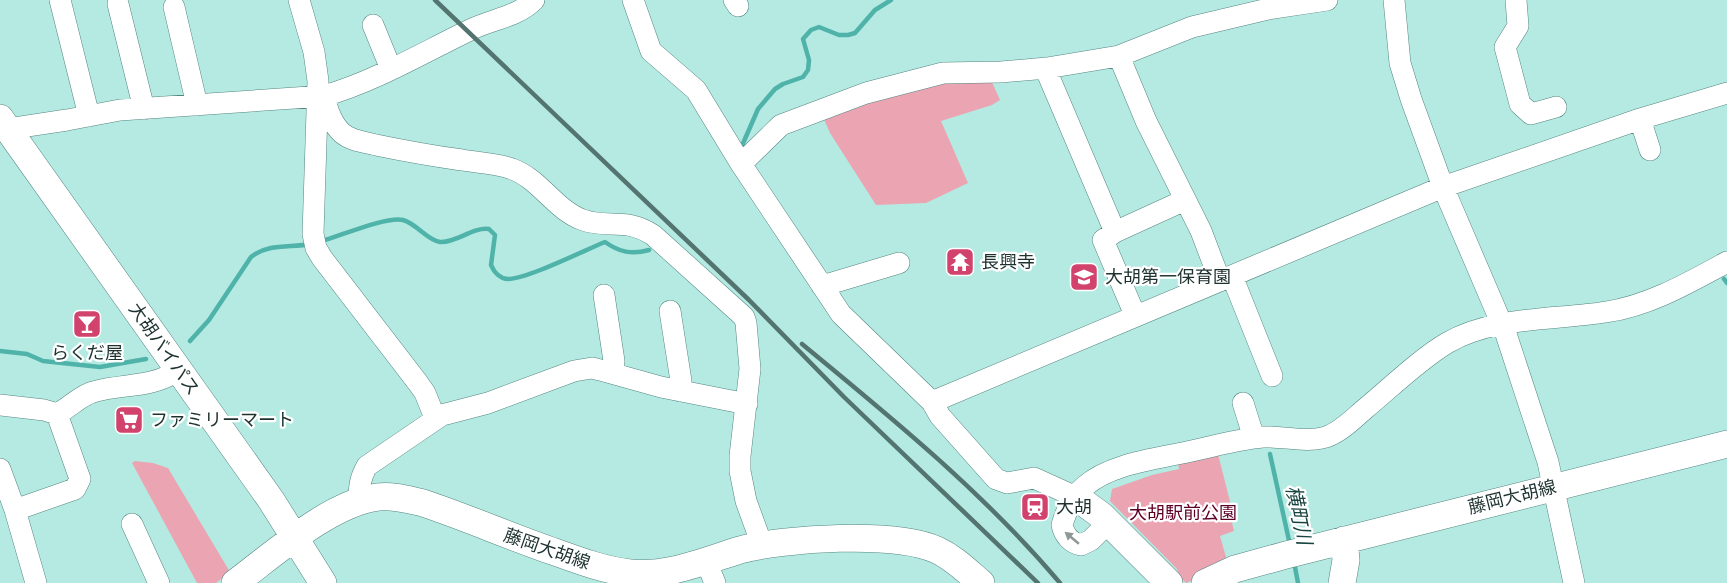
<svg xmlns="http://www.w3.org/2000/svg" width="1727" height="583" viewBox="0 0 1727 583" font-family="'Golos Text','Noto Sans JP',sans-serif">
	<rect width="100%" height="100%" fill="#b5eae3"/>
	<path fill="#eba5b2" d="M943 80H991L1000 100 992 105 941 121 968 183 926 203 876 205 830 133 823 117Z
		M1218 454 1235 521 1232 523 1234 531 1220 536 1228 564 1186 583 1180 577 1177 569 1110 501 1112 489 1152 475 1179 469 1178 463Z
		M135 461 153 463 168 468 230 572 216 583H197L132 463Z"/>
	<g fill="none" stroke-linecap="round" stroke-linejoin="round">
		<path stroke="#4fb3a9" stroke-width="4.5" d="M741 148 758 109 775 89 783 84 803 77 808 70 809 60 803 39 811 30 819 27 839 35H848L855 33 875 10 891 0
			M322 241C340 236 387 216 403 220 417 224 427 240 440 242 457 243 472 227 489 229L495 235 491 265C494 272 500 279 508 279 527 279 585 250 605 242 619 252 632 255 649 250
			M1724 279 1727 283
			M190 341 209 320 251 257C268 243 290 248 311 244
			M0 351 27 354 43 361 100 367 146 359
			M1270 454 1290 545
			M1294 562 1298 583"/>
		<g stroke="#548681" stroke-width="22">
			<path id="minor" d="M60 0 89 116
				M299 0 314 52 318 81 313 234 316 248 322 258 418 383 425 393 435 418
				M633 0 651 51 696 90 741 164 841 314 932 402 940 416 996 479 1007 483 1034 478 1076 497
				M734 0 738 6
				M1394 0 1400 63 1411 99 1443 187 1506 334 1548 462 1574 583
				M1516 0 1518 26 1505 47 1520 104 1531 114 1556 107
				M118 4 144 109
				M174 7 197 105
				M373 25 391 69
				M1119 56 1146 121 1201 231 1220 281
				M1047 68 1049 77 1115 232
				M324 96C327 109 332 124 342 133 351 141 365 142 376 145 405 151 433 156 462 160 479 163 497 163 512 169 540 179 555 210 583 220 609 229 625 217 653 235L744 317 746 323 750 369 740 456V471L746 501 762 545
				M1640 119 1650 150
				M0 130 67 120 120 110 324 96C376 81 424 52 472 29 493 19 517 17 534 0
				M741 164 781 125 866 93 943 73 1001 72 1047 68 1119 56 1192 27 1268 9 1327 0
				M1232 276 1272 376
				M822 286 899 263
				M604 295 614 361 613 372
				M670 311 681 381 680 391
				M1135 315 1103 240 1115 232 1185 200
				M932 402 1443 187 1640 119 1727 93
				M1243 403 1254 438
				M0 405 44 410 57 414C69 408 81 395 93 392 124 383 150 389 179 370
				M0 469 15 510 75 489 80 479 57 414
				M359 501C359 487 360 478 367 466L442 415 488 403 574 371 592 368 600 370 661 387 747 404
				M15 510 36 583
				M1109 522 1091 540 1081 545C1071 543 1064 535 1062 525 1066 511 1074 495 1085 486 1110 464 1155 459 1187 452 1212 447 1237 439 1263 437 1283 436 1306 443 1326 437 1341 432 1354 418 1366 408 1390 388 1420 359 1447 343 1493 316 1556 320 1606 312 1649 306 1690 282 1727 262
				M132 524 159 583
				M706 561 715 583"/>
		</g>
		<g stroke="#548681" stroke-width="28">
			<path id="major" d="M0 118 271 500 323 583
				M1076 497 1102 516 1169 583
				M235 583C274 554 330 503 378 497 393 495 409 500 423 503 468 518 511 537 555 552 580 561 604 570 630 573 668 577 704 561 740 550 785 538 895 531 937 550 954 558 967 571 981 583
				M1205 583 1235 569 1286 555 1727 444
				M1342 583 1346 560 1344 540"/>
		</g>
		<use href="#minor" stroke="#fff" stroke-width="21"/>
		<use href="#major" stroke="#fff" stroke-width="27"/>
		<path stroke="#53746f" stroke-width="4.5" d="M435 0 749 300 844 397 1038 583
			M802 344C892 418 984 493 1060 583"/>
	</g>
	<defs><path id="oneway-solid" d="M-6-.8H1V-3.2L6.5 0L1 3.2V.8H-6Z" transform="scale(1.5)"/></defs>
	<use fill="#8e9897" href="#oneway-solid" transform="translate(1072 538) rotate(-140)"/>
	<defs>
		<g id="temple-square" transform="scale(1.5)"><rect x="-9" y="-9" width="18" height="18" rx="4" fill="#d1436d" stroke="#fff"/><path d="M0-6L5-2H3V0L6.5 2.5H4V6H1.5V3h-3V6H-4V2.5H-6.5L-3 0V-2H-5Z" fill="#fff"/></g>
		<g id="school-square" transform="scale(1.5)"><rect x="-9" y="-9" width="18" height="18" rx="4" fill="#d1436d" stroke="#fff"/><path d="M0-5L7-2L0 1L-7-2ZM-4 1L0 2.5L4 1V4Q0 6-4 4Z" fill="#fff"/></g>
		<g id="bar-square" transform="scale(1.5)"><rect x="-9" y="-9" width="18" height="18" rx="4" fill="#d1436d" stroke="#fff"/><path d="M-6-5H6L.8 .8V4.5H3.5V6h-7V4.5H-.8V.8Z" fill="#fff"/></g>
		<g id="supermarket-square" transform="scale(1.5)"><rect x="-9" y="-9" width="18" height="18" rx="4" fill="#d1436d" stroke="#fff"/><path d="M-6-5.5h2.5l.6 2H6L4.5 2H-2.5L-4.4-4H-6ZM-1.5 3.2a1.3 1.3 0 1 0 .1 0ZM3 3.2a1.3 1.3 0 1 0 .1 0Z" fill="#fff"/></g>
		<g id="station-square" transform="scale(1.5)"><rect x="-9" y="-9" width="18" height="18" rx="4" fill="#d1436d" stroke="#fff"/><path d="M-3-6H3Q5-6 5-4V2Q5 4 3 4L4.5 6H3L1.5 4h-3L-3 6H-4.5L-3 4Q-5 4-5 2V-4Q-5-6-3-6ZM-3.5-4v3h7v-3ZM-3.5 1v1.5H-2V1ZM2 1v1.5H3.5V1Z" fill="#fff"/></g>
	</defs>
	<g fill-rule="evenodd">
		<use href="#temple-square" x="960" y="262"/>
		<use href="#school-square" x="1084" y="277"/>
		<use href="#bar-square" x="87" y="324"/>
		<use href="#supermarket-square" x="129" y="420"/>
		<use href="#station-square" x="1035" y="507"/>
	</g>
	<g text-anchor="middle" stroke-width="4.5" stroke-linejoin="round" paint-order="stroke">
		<g font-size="18" fill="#1d322f" stroke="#fff" text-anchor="start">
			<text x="981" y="268">長興寺</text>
			<text x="1105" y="283">大胡第一保育園</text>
			<text x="87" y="359" text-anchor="middle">らくだ屋</text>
			<text x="150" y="426">ファミリーマート</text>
			<text x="1056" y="513">大胡</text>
		</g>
		<g font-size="18" fill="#1d322f" stroke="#fff">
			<text transform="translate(164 349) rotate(55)" y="6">大胡バイパス</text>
			<text transform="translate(1512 497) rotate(-14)" y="6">藤岡大胡線</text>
			<text transform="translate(547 549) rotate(19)" y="6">藤岡大胡線</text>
		</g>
		<g font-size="18" fill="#5d0025" stroke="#fff">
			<text x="1183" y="519">大胡駅前公園</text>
		</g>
		<g font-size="20" font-style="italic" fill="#184541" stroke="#fff">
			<text transform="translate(1299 515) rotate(78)" y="7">横町川</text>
		</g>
	</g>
</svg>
